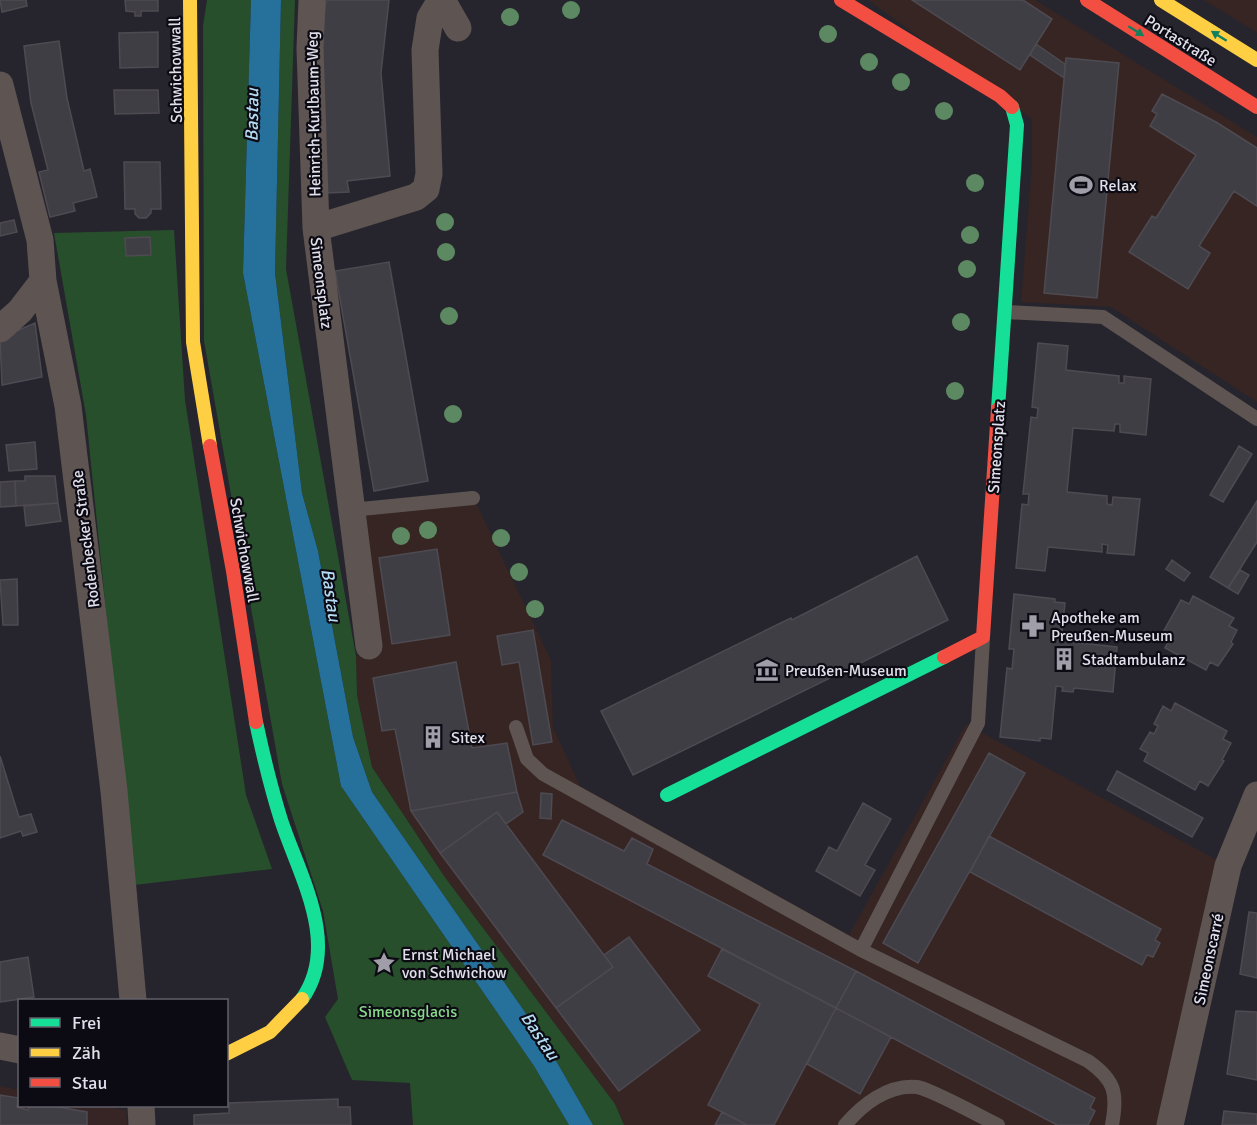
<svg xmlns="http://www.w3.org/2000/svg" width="1257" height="1125" viewBox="0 0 1257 1125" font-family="Signika,sans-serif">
	<rect width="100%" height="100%" fill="#26252e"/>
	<path fill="#362522" d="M868 0H1035L1257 137V402L1111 307 1021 302 1032 165V119Z
		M1204 0H1257V33L1256 32Z
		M475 501 551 660 553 727 580 786 849 935 966 724 1228 866 1169 1125H624L615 1104 444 876 372 767 357 695 356 656 382 650 362 512Z"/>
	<path fill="#362524" d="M0 1086 19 1090 20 1106H102L126 1110 127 1125H0Z"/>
	<path fill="#274f2b" d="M207 0H251L243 273 341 786 534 1066 569 1125H413L410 1083 352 1080 325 1017 338 999 323 911 282 784 204 341 203 26Z
		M281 0H295L286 269 356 656 357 695 372 767 444 876 615 1104 624 1125H593L543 1038 372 792 353 737 318 551 302 493 275 273Z
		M174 230 185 400 246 795 272 869 134 885 86 415 54 233Z"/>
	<path fill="#26719c" d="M251 0H281L275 273 302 493 318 551 353 737 372 792 543 1038 593 1125H569L534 1066 341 786 243 273Z"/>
	<path fill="#403e45" stroke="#4e4a52" stroke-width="1.5" d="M0 0H26L27 6 2 12Z
		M125 0H158V11H141V16H135V12L126 11Z
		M326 0H389L381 73 390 176 347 181 349 192 326 193 318 75Z
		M912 0H1023L1052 19 1020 70Z
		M158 32V67L120 68 119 33Z
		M59 41 67 98 84 171 90 169 97 197 73 203 75 211 50 217 39 172 48 170 31 103 24 46Z
		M1036 44 1065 64 1064 78 1030 55Z
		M1066 58 1119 63 1097 298 1044 293Z
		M114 90H158L159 113 115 114Z
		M1162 94 1216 122 1257 148V206L1234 191 1199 246 1210 253 1188 289 1129 252 1152 216 1156 218 1196 155 1150 126 1157 114 1152 111Z
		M124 162H160L161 209H151V213L146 218H139L135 214V209H125Z
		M14 220 17 232 0 236V223Z
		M150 237 151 255 126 256 125 238Z
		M389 262 428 481 374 491 335 271Z
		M35 323 42 377 2 385 0 338Z
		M1038 343 1068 346 1066 370 1119 376V383H1124V376L1151 379 1146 435 1120 432V424H1115L1114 431 1073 428 1067 492 1107 496V504L1112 505 1113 497 1140 499 1134 555 1107 553 1108 545 1102 544V552L1048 547 1045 571 1016 568 1022 504 1028 505 1029 494H1023L1031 417 1037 418 1038 408 1032 407Z
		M35 442 37 469 9 471 6 445Z
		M1239 446 1252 454 1223 502 1210 495Z
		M25 476H55L58 503 16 506 15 481H25Z
		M15 481 16 506 0 507V482Z
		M1257 501V542L1228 588 1210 577Z
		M58 503 61 521 26 526 24 506Z
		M437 549 450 635 392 644 379 558Z
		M917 556 948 620 633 775 601 711 791 618 792 620Z
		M1172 560 1190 573 1184 581 1166 569Z
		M1240 570 1249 575 1238 594 1228 588Z
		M17 579 18 625H3L0 580Z
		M1014 594 1055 599V602L1065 603 1061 641 1117 647 1113 692 1074 688 1073 692 1062 691 1063 687 1056 686 1051 739 1040 738V741L1000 737 1007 668 1012 669 1014 649H1009Z
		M1193 596 1234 618 1229 626 1237 630 1231 642 1233 644 1218 666 1210 662 1206 670 1165 648 1169 640 1161 636 1181 600 1189 604Z
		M533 630 552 742 533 745 519 662 502 665 497 636Z
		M456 662 472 748 507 743 517 792 411 811 395 729 382 731 373 678Z
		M1175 703 1227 731 1223 739 1231 743 1222 760 1224 761 1208 786 1200 781 1195 790 1144 761 1148 753 1140 749 1150 732 1154 734 1158 726 1154 724 1163 706 1171 711Z
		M989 753 1025 773 918 963 883 943Z
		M0 756 19 817 31 814 37 832 23 836 21 831 0 838Z
		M1117 771 1203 818 1192 837 1107 790Z
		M517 792 523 812 506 824 497 812 440 853 411 811Z
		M541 793 552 794 551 819 540 818Z
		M863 803 891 819 865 865 875 870 860 896 816 871 829 847 837 851Z
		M497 812 613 967 556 1008 440 853Z
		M562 820 624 851 632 838 653 849 647 864 856 971 836 1008 543 855Z
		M989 836 1161 929 1155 940 1160 943 1153 957 1147 955 1142 965 970 872Z
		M1249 912 1257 913V978L1240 974Z
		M629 937 700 1030 619 1091 556 1008 613 967 604 955Z
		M722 949 836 1008 774 1125H747L708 1105 760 1004 708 976Z
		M28 957 34 997 0 1002V962Z
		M856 971 1095 1098 1090 1108 1095 1111 1088 1125H1057L836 1008Z
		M836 1008 891 1037 860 1094 807 1064Z
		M1236 1011 1257 1012V1080L1227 1074Z
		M0 1095 19 1098 17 1107 28 1110 29 1106H52L87 1112V1125H0Z
		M338 1099V1107H350L351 1125H194V1115L229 1113V1103Z
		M1224 1111 1257 1114V1125H1222Z
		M722 1112 747 1125H715Z"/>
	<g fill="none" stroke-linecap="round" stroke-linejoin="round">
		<path stroke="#5e5552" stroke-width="14" d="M1006 312 1103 317 1257 419
			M351 510 473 498
			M983 639 978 723 861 950 1088 1061C1115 1080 1118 1093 1112 1125
			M516 727 527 759 543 774 861 950
			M845 1125C862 1105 888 1084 917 1087 931 1089 981 1117 998 1125"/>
		<path stroke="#5e5552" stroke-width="27" d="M312 0 310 48 316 228
			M442 0 458 28
			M0 85 40 240 43 281 68 406 114 791 133 1000
			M0 329 20 311 43 281
			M369 646 316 228 416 197 426 189 429 174 425 50 430 18 441 0
			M0 1046 20 1050
			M141 1106 142 1125
			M1170 1125 1228 866 1257 795"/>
		<path stroke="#16e098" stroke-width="14" d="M998 409 1017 125 1012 107
			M256 722C263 755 271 788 281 820 299 875 341 944 302 999
			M667 795 944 657"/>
		<path stroke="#ffcf43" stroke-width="14" d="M190 0 193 342 210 446
			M1161 0 1257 60
			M226 1054 270 1032 302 999"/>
		<path stroke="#f24e42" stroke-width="14" d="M841 0 1000 96 1012 107
			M1087 0 1257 107
			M210 446 233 571 256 722
			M944 657 983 637 998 409"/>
	</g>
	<g fill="#5c8961">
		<circle cx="571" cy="10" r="9"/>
		<circle cx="510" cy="17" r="9"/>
		<circle cx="828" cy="34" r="9"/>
		<circle cx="869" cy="62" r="9"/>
		<circle cx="901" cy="82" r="9"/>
		<circle cx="944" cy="111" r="9"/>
		<circle cx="975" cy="183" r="9"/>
		<circle cx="445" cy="222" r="9"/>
		<circle cx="970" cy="235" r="9"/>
		<circle cx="446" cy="252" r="9"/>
		<circle cx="967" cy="269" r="9"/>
		<circle cx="449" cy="316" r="9"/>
		<circle cx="961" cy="322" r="9"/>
		<circle cx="955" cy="391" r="9"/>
		<circle cx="453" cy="414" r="9"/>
		<circle cx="428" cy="530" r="9"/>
		<circle cx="401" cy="536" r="9"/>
		<circle cx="501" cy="538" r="9"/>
		<circle cx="519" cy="572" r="9"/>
		<circle cx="535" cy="609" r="9"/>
	</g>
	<defs><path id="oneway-solid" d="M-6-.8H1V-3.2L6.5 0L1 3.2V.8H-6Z" transform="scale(1.5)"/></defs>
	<g fill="#12805c">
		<use href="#oneway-solid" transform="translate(1136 31) rotate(32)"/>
		<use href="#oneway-solid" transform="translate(1219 36) rotate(-148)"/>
	</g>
	<defs>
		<g id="stadium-bare" transform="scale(1.8)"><path d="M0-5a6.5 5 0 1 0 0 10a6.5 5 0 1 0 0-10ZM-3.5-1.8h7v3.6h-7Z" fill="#9f9ea9" stroke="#0c0b13" stroke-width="2.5" paint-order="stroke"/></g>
		<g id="pharmacy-bare" transform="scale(1.8)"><path d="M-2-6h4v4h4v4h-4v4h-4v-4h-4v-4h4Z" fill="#9f9ea9" stroke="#0c0b13" stroke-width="2.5" paint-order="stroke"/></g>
		<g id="building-bare" transform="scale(1.8)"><path d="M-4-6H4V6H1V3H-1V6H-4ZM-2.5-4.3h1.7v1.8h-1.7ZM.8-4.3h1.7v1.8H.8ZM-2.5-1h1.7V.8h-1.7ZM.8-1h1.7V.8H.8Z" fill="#9f9ea9" stroke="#0c0b13" stroke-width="2.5" paint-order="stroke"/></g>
		<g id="museum-bare" transform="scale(1.8)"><path d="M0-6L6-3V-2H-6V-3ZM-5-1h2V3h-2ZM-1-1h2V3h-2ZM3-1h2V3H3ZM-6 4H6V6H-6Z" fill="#9f9ea9" stroke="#0c0b13" stroke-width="2.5" paint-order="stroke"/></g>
		<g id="sight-bare" transform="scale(1.8)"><path d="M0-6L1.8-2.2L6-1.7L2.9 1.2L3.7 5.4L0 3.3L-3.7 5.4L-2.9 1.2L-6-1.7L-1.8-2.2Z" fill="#9f9ea9" stroke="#0c0b13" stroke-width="2.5" paint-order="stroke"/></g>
	</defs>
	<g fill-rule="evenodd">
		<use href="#stadium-bare" x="1081" y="185"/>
		<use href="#pharmacy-bare" x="1033" y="626"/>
		<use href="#building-bare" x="1064" y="659"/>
		<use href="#museum-bare" x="767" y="670"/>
		<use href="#building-bare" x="433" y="737"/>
		<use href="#sight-bare" x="384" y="963"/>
	</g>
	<g text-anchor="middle" stroke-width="4.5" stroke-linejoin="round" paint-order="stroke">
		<g font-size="16" fill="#e0dfeb" stroke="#0c0b13">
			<text transform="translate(1181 40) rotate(32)" y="6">Portastraße</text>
			<text transform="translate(175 70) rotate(-91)" y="6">Schwichowwall</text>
			<text transform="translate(313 114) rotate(-91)" y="6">Heinrich-Kurlbaum-Weg</text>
			<text transform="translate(322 283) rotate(83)" y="6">Simeonsplatz</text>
			<text transform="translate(996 447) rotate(-86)" y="6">Simeonsplatz</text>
			<text transform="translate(85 539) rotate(-97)" y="6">Rodenbecker Straße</text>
			<text transform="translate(245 550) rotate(80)" y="6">Schwichowwall</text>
			<text transform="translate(1208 959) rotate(-78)" y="6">Simeonscarré</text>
		</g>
		<g font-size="16" fill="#e0dfeb" stroke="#0c0b13" text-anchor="start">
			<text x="1099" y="191">Relax</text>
			<text x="1051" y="623">Apotheke am<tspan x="1051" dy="18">Preußen-Museum</tspan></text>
			<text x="1082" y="665">Stadtambulanz</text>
			<text x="785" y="676">Preußen-Museum</text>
			<text x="451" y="743">Sitex</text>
			<text x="402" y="960">Ernst Michael<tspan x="402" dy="18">von Schwichow</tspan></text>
		</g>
		<g font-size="16" fill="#88da8a" stroke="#0c0b13">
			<text x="408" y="1017">Simeonsglacis</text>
		</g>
		<g font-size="18" font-style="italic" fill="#b4dbf4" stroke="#0c0b13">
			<text transform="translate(252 115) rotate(-89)" y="6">Bastau</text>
			<text transform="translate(331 595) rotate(82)" y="6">Bastau</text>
			<text transform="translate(540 1036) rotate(56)" y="6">Bastau</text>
		</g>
	</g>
	<rect x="18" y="999" width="210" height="108" fill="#0c0b13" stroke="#616069" stroke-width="1.5"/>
	<rect x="30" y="1018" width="30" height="9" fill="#16e098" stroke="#616069" stroke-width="1.5"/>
	<text x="72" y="1029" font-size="18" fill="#e0dfeb">Frei</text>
	<rect x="30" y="1048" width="30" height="9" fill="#ffcf43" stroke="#616069" stroke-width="1.5"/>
	<text x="72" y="1059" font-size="18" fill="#e0dfeb">Zäh</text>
	<rect x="30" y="1078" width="30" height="9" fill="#f24e42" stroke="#616069" stroke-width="1.5"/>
	<text x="72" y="1089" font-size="18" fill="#e0dfeb">Stau</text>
</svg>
